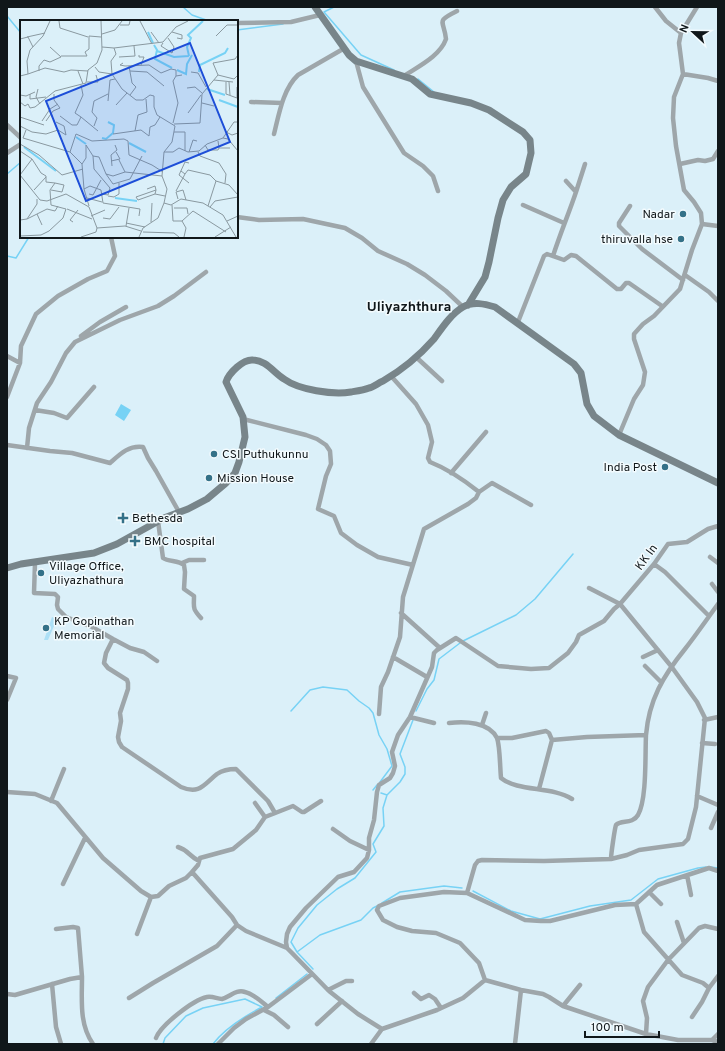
<svg xmlns="http://www.w3.org/2000/svg" width="725" height="1051" viewBox="0 0 725 1051" font-family="Overpass,sans-serif">
	<rect width="100%" height="100%" fill="#dbf0f9"/>
	<path fill="#ade0f6" d="M52 617 57 619 48 640H44Z"/>
	<path fill="#77d2f5" d="M121 404 131 410 124 421 115 415Z"/>
	<g fill="none" stroke-linecap="round" stroke-linejoin="round">
		<path stroke="#77d2f5" stroke-width="1.5" d="M183 7 192 15 209 21
			M334 7 324 12 361 55 394 70
			M7 16 21 33
			M237 30 283 24
			M418 79 434 92
			M7 174 21 162
			M7 256 16 258 29 237
			M463 641 516 615 535 599 573 554
			M291 711 310 690 323 687 347 690 359 701 369 708 373 713 379 735 387 749 392 766 380 782
			M416 711 427 689 434 680 439 659 460 643
			M373 790 377 785
			M381 793 387 795
			M710 867 718 868
			M473 891 511 911 540 919 590 906 631 900 658 879 698 868 706 867
			M382 903 400 892 444 886 462 888
			M297 952 320 935 361 920 373 908 377 906
			M313 969 297 952 291 942 298 928 317 905 337 889 355 878 376 852 373 844 384 826 383 808 387 795 400 782 405 774V767L400 754 413 720
			M276 998 307 974
			M163 1044 165 1038 186 1016 203 1008 245 999 262 1007
			M213 1044C225 1028 245 1016 262 1007"/>
		<path stroke="#9ea6aa" stroke-width="4.5" d="M237 23 291 22 320 15
			M681 33 697 7
			M356 61 363 87 404 153 423 166 433 176 438 191
			M683 74 708 78 718 81
			M404 76C419 66 440 56 446 39 444 20 435 22 457 11
			M251 102 282 103
			M7 125 21 138
			M274 134C279 114 283 89 298 75L343 49
			M7 153 21 144
			M680 164 698 160 705 161 713 159 718 151
			M576 192 585 164
			M523 205 564 223
			M630 206 619 223V226L642 249 683 280
			M237 217 259 220 303 219 345 228 362 238 378 251 407 264 425 275 446 291 463 307
			M702 224 718 226
			M553 256C560 234 569 213 576 192L566 181
			M685 275 709 292 718 301
			M518 322 544 256 547 254 564 260 571 255 576 256 617 289H621L626 283H629L662 306
			M81 336 100 322 126 307
			M7 356 20 363
			M416 357 442 381
			M7 397 20 363 21 346 36 314 58 296 88 279 107 271 115 256 111 237
			M35 410 54 413 67 418 94 387
			M243 419 306 435 317 439 326 445 330 451 331 464 326 476 318 509 334 516 341 533 357 545 378 557 413 565
			M619 435 634 399 643 385 645 372 634 339V334L643 324 654 316 680 289 692 250 702 224 701 213 694 202 684 190 676 146 673 118 674 97 683 74 679 43 681 33 666 21 655 7
			M7 445 50 451 72 453 110 463C120 454 129 445 143 447L148 458 156 471 179 512
			M27 448 29 428 37 403 51 382 66 353 75 342 120 320 158 306 174 296 206 272
			M451 473 486 432
			M479 492 492 483 531 505
			M158 521 163 558C169 562 178 560 184 565L185 572 184 589 194 596C194 608 192 608 201 618
			M710 557 718 563
			M35 563 34 593 55 594 58 597 57 605 58 609 66 617 92 627 113 639 130 648 144 652 157 661
			M182 563 189 560H204
			M654 564 665 572 709 616
			M712 584 718 592
			M589 588 620 604 671 666 697 702 705 718 696 807 688 839 683 844 639 850 627 855 611 859
			M401 613 440 648
			M113 639 106 653 104 663 108 668 127 680 128 683V689L120 713 121 721 118 737 119 742 122 747 181 787C200 795 204 784 217 774 223 770 230 769 236 769L268 801 275 813
			M393 657 427 677
			M643 657 658 650
			M645 666 661 682
			M7 676 16 678 7 700
			M379 714 381 687 388 672 400 637 403 597 424 529 468 504 476 498 479 492C464 480 448 469 430 462L428 458 432 442 428 425 416 404 391 376
			M410 717 434 723
			M704 720 718 717
			M449 723C465 721 489 722 497 738 500 746 500 768 501 778 518 792 552 786 572 799
			M482 725 486 713
			M646 735C649 700 663 676 685 649 696 635 707 619 718 604
			M497 738H512L546 731 549 733 552 740 539 789
			M702 743 715 744
			M7 792 35 794 57 803 103 858 141 891 151 897 158 896 169 886 186 878 192 872 232 917 237 925 217 946 153 983 129 998
			M697 796 718 805
			M51 801 64 769
			M255 803 265 817
			M711 828 718 812
			M333 829 350 841 369 850
			M178 847C188 850 189 856 199 861
			M192 872 198 865 200 858 233 849 256 830 265 817 293 806 302 812H304L321 801
			M687 875 691 895
			M63 884 85 838
			M649 892 661 904
			M467 893 475 865 478 861 482 860 544 861 611 859C611 854 615 827 616 825 621 819 632 825 638 815 647 799 645 755 646 735L587 737 552 740
			M636 904 644 932 682 975 703 983 709 988 702 1002 692 1017
			M677 922 684 943
			M237 925 246 931 287 948
			M56 929 73 927 78 928 82 977
			M137 934 151 897
			M485 980 479 963 460 943 436 933 412 931 397 927 383 920 377 910 379 906 400 898 444 892 467 893 525 920 541 921H550L615 905 636 904 657 885 709 868 718 871
			M52 984 56 1027 61 1044
			M709 988 718 976
			M328 990 346 981H352
			M414 993 421 999 429 995 435 999 441 1008
			M7 994 15 995 70 979 82 977C82 1000 79 1024 93 1044
			M563 1006 580 985
			M268 1007 312 974
			M264 1010 274 1015 288 1027
			M317 1024 342 1001
			M382 1029 358 1014 329 991 292 953 287 948 286 942 287 934 290 927 306 908 338 877 354 872 367 858 369 850V838L374 820 377 792 379 785 390 778 393 773 395 766 392 752 398 735 410 717 432 667 434 653 437 650 456 638 498 666 531 669 549 668 568 653 576 642 579 635 604 621 614 609 620 604 654 564 668 544 687 542 708 529 718 526
			M646 1034 647 1018 643 1001 648 987 668 960 699 928 705 926 718 929
			M156 1038C161 1025 193 1000 207 997 213 996 217 999 222 999 230 997 236 989 245 992 254 994 262 1002 268 1007L246 1019 234 1028 218 1044
			M712 1040 718 1034
			M371 1044 382 1029 437 1010 463 998 485 980 521 990 543 994 549 997 563 1006 646 1034 678 1040H712L718 1042
			M515 1044 521 990"/>
		<path stroke="#78858a" stroke-width="7" d="M315 7 349 55 356 61 412 79 430 94 471 103 489 110 523 132 530 140 531 153 526 174 511 187 503 200 498 218 489 262 485 277 468 305
			M7 568 21 564 94 553 117 544 164 518 188 509 207 499 226 483 235 473 239 462 245 437 243 417 226 382C229 373 243 359 253 360 266 360 274 373 284 379 299 390 333 395 351 392 357 391 364 390 369 388 374 387 378 383 383 381 402 370 419 356 434 339 442 328 451 314 463 307 473 301 485 304 495 307L574 364 581 373 587 404 594 416 619 435 718 483"/>
	</g>
	<g fill="#347188" stroke="#f3fbfe" stroke-width="1.5">
		<circle cx="683" cy="214" r="4"/>
		<circle cx="681" cy="239" r="4"/>
		<circle cx="214" cy="454" r="4"/>
		<circle cx="665" cy="467" r="4"/>
		<circle cx="209" cy="478" r="4"/>
		<path d="M121 512h4v4h4v4h-4v4h-4v-4h-4v-4h4z"/>
		<path d="M133 535h4v4h4v4h-4v4h-4v-4h-4v-4h4z"/>
		<circle cx="41" cy="573" r="4"/>
		<circle cx="46" cy="628" r="4"/>
	</g>
	<g text-anchor="middle" stroke-width="3" stroke-linejoin="round" paint-order="stroke">
		<g font-size="12" fill="#10171a" stroke="#f3fbfe" text-anchor="start">
			<text x="675" y="218" text-anchor="end">Nadar</text>
			<text x="673" y="243" text-anchor="end">thiruvalla hse</text>
			<text x="222" y="458">CSI Puthukunnu</text>
			<text x="657" y="471" text-anchor="end">India Post</text>
			<text x="217" y="482">Mission House</text>
			<text x="132" y="522">Bethesda</text>
			<text x="144" y="545">BMC hospital</text>
			<text x="49" y="570">Village Office,<tspan x="49" dy="14">Uliyazhathura</tspan></text>
			<text x="54" y="625">KP Gopinathan<tspan x="54" dy="14">Memorial</tspan></text>
		</g>
		<g font-size="12" fill="#10171a" stroke="#f3fbfe">
			<text transform="translate(646 557) rotate(-54)" y="4">KK ln</text>
		</g>
		<g font-size="14" font-weight="bold" fill="#10171a" stroke="#f3fbfe">
			<text x="409" y="311">Uliyazhthura</text>
		</g>
	</g>
	<g transform="translate(20 20)">
		<rect width="218" height="218" fill="#dbf0f9"/>
		<path fill="none" stroke="#77d2f5" stroke-width="2" d="M128 12 133 23M134 25 137 30 135 39 152 48M137 31 154 37 169 36M169 36 167 27 171 18 168 15 183 1M157 50 166 54 167 44 172 35M179 52 180 45 205 33 208 28M187 69 205 75M199 80 218 87M56 117 66 124M82 118 86 119 93 113 94 105 88 102M109 123 126 132M4 127 36 151M95 178 117 181"/>
		<path fill="none" stroke="#8a99a0" stroke-width="1" d="M39 1 40 8 68 17M120 1 132 24M100 5H109L110 1M131 12 139 23M152 12 162 15V19L157 18M82 14 95 10 102 1M196 16 207 5H218M7 17 25 13M0 19 8 17 13 27M143 23 141 26 152 33 154 27 148 18M82 27 94 28 143 22 156 7 168 1M119 35V37H124L121 45M41 36H67L65 32 69 29V16L81 17M99 37 115 36 114 26M103 43 100 45 105 46 129 45 141 53 151 49 156 50V56M109 46 112 63 116 67 110 75M75 47 79 52 92 54 102 69 116 80H123L130 75 134 76V87L137 95 155 106 152 122 144 132 142 156 147 169 144 183 138 198 123 208 119 217M19 51V46L24 40 30 42 41 37 30 27M58 51 63 64M110 51 127 52 144 66M171 52 178 53 186 67M8 54 25 48 44 52 51 50 68 51M92 54 91 41 96 34 94 28M198 55 214 59 218 55M0 56 8 54 7 41 10 30 23 16 30 1M194 60 213 62M67 62H78L76 55M206 62V74L217 78V67M209 62 210 75M167 68 175 67 182 73M18 69 16 77 20 84M10 74V79L26 77M0 75 6 76 15 72M88 81 90 60 95 59M0 82 5 86 8 84 10 88 15 87 35 71 66 63 68 50 77 43 82 30 81 1M182 83 194 86M96 85 107 73M168 93 181 75M40 96 52 105H57L61 97 55 93 63 75 61 65M0 97 24 105M61 97 78 111M22 101 30 89 38 84M26 101 33 91 40 88 34 80V74M153 103 158 83 153 61 156 56 162 55M154 104 180 103 182 74 198 55 193 43 215 39 218 35M0 106 12 112 26 114 38 110 46 115 44 106 36 102M74 106 77 98 72 92 74 81 88 74M6 110 3 118 50 132 62 144 64 169 69 186M115 111 118 95 127 92 126 79M154 112H165V131M206 112 212 115 218 113M93 114 121 110 129 116 130 107 135 105 140 97M203 118 208 119 218 131M198 121 199 128H210M0 124 19 135 42 155 63 149M185 125 188 130H198L199 128M0 131 12 139 21 153 26 156V162L35 163 30 170 31 185 46 189 43 198 29 211 21 215 0 216M50 132 56 114 72 121 104 119 108 121 109 135 132 145 143 152M144 132H153L159 128 168 132 179 131 187 124 203 118 214 102H218M169 132 173 120 177 121M178 132 180 136 199 143 206 154 205 163M73 136 79 137 86 154 93 156 105 152 99 140M91 141 100 139 96 132M62 144 66 138V125L73 136 74 149 90 168 88 175 82 174M92 146 91 135 97 130 95 125M161 151 165 154 168 150 190 155 196 161 209 165 218 175M105 152 142 156M86 154 93 164 110 159 122 136M0 155 12 139M0 155 20 180 27 181 46 174 69 187 77 208 105 206 121 211M169 163 159 155 165 142 169 143M64 169 70 166 81 170 83 183 120 189 119 196M127 169 135 166 136 170M14 170 26 157M31 170 42 172 44 165 35 163M156 171 165 154M69 174 73 175 81 160M135 174 136 170 116 177 118 180 135 174 145 176M88 176 94 177 99 174V163M67 178 82 182M158 179 156 172 163 170 166 180M144 183 151 185 161 179 183 183 203 195 216 217M152 185 153 201H162L166 208 164 217M188 186 196 161M190 187 195 181 218 177M154 188H167L168 194M47 189 72 199M17 194 22 205M71 196 85 190M83 198 90 199 99 187M7 199 27 189 35 191 38 186M0 200 7 199 17 184V179M162 201 173 191 206 212M207 201 218 196M53 202 50 200 58 190M131 202 132 183M106 203 125 207M106 206 109 188M123 212 154 213 159 217M61 217 76 212 77 208M195 217 211 207"/>
		<path fill="#1d4ed8" fill-opacity="0.15" stroke="#1d4ed8" stroke-width="2" d="M170 23 210 122 66 181 26 81Z"/>
		<rect width="218" height="218" fill="none" stroke="#10171a" stroke-width="2"/>
	</g>
	<rect width="725" height="1051" fill="none" stroke="#10171a" stroke-width="16"/>
	<g transform="translate(693 32) rotate(292)" stroke="#f3fbfe" stroke-width="3" paint-order="stroke">
	<path d="M0-3L7 15L0 10L-7 15Z" fill="#10171a"/>
	<text y="-6" font-size="11" font-weight="bold" text-anchor="middle" fill="#10171a">N</text>
	</g>
	<path d="M585 1031v6h74v-6" fill="none" stroke="#10171a" stroke-width="2"/>
	<text x="591" y="1031" font-size="12" fill="#10171a" stroke="#f3fbfe" stroke-width="3" paint-order="stroke">100 m</text>
</svg>
